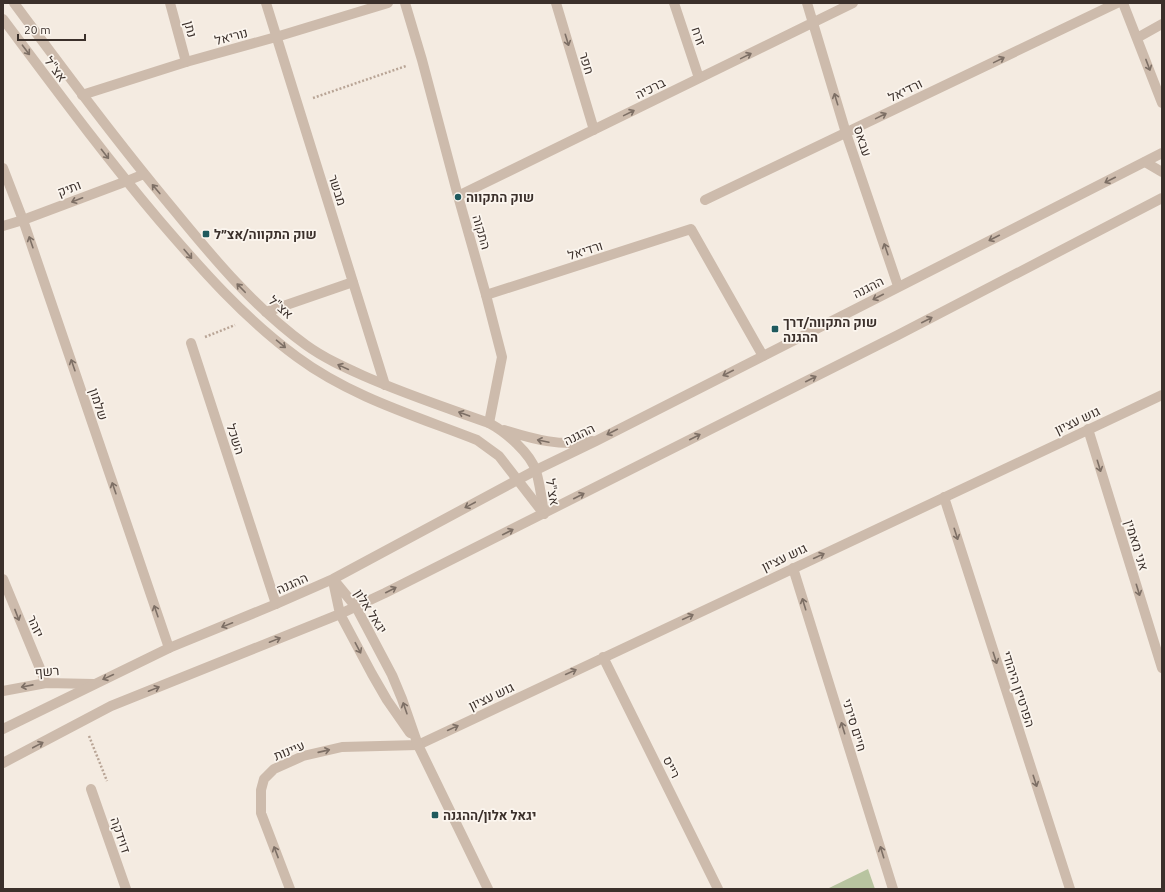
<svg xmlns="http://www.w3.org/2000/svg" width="1165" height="892" viewBox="0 0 1165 892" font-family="Ubuntu,Heebo,sans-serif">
	<rect width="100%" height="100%" fill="#f4ebe1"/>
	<path fill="#b8c4a0" d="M868 869 875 889H827Z"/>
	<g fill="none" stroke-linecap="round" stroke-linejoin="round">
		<path stroke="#b9a596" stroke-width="2.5" stroke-dasharray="2 2" stroke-linecap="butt" d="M313 98 406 66
			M205 337 235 325
			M89 736 107 781"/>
		<path stroke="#cdbbac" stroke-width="10" d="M14 3C66 73 118 143 174 210 214 259 255 308 306 345 324 358 344 367 364 376 405 394 447 408 489 423 506 432 530 453 536 471 540 484 542 500 544 514
			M127 181 144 174
			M504 430C533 439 561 447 592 441"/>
		<path stroke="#cdbbac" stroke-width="10" d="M266 3 385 385
			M405 3 422 60 458 196 486 295 502 357 489 423
			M82 95 186 62 276 37 388 3
			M3 168 23 220
			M266 312 353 282"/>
		<path stroke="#cdbbac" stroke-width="10" d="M170 3 186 62
			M556 3 594 130
			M674 3 699 78
			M807 3 846 133 898 286
			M1123 3 1162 103
			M1137 38 1162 24
			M1145 162 1162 172
			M458 196 853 3
			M705 200 1117 3
			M23 220 169 648
			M3 226 23 220 127 181
			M486 295 691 229 763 356
			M191 343 276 604
			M1088 429 1162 668
			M944 497 1070 889
			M793 568 893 889
			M3 579 46 683
			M603 657 718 889
			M3 691 46 683 94 684
			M91 789 126 889
			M290 889 261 813V790L264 779 274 769 303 756 342 747 418 745 1162 395"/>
		<path stroke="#cdbbac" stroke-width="10" d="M3 19C54 87 104 155 159 220 201 269 244 318 297 357 351 397 416 416 477 440L499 456 544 514
			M333 579 356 607 392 675 402 699 418 745 488 889
			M333 581 340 614 372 674 387 700 410 733
			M3 729 169 648 276 604 333 579 536 470 596 441 1162 153
			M3 763 111 706 340 614 385 593 898 335 1162 198"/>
	</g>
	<defs><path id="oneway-shaft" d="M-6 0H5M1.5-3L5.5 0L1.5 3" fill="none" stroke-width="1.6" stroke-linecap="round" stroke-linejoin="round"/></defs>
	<g stroke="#7d6f65">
		<use href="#oneway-shaft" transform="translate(567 40) rotate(73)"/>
		<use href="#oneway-shaft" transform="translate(26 50) rotate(53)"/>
		<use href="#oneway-shaft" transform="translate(746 56) rotate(-26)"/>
		<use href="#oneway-shaft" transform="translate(999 60) rotate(-26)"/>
		<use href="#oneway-shaft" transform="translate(1148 65) rotate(69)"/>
		<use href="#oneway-shaft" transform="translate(836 99) rotate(-107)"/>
		<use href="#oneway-shaft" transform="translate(629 113) rotate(-26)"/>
		<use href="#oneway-shaft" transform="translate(881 116) rotate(-26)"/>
		<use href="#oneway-shaft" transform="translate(105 154) rotate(52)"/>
		<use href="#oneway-shaft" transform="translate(1110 180) rotate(153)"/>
		<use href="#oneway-shaft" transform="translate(156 189) rotate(-130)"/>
		<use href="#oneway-shaft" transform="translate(77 200) rotate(159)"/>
		<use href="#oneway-shaft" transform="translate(994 238) rotate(153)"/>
		<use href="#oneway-shaft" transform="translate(31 242) rotate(-109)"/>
		<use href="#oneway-shaft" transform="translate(886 249) rotate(-109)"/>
		<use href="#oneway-shaft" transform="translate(188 254) rotate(50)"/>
		<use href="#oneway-shaft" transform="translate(241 288) rotate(-134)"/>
		<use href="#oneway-shaft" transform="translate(878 297) rotate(153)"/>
		<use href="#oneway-shaft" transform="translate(927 320) rotate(-27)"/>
		<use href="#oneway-shaft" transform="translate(281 344) rotate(40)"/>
		<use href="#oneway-shaft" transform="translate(73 365) rotate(-109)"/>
		<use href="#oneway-shaft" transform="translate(343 367) rotate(-155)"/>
		<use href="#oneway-shaft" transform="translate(728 373) rotate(153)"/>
		<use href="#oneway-shaft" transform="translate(811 379) rotate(-27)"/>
		<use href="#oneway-shaft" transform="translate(464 414) rotate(-160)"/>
		<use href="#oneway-shaft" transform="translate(612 432) rotate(153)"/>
		<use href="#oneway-shaft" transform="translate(695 437) rotate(-27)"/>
		<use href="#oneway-shaft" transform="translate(543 441) rotate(-168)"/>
		<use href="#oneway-shaft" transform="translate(1099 466) rotate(73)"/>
		<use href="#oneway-shaft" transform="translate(114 488) rotate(-109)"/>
		<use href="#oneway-shaft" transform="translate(579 496) rotate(-27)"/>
		<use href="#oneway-shaft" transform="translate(470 505) rotate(152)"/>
		<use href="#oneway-shaft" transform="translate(508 532) rotate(-27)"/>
		<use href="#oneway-shaft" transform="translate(956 534) rotate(72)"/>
		<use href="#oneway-shaft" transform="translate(819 556) rotate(-25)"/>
		<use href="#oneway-shaft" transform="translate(391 590) rotate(-27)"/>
		<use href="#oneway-shaft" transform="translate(1138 590) rotate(73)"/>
		<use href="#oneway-shaft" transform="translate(804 604) rotate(-107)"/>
		<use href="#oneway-shaft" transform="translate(156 611) rotate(-109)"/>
		<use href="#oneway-shaft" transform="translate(17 615) rotate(69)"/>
		<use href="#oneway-shaft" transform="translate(688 617) rotate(-25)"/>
		<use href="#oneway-shaft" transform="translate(227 625) rotate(158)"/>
		<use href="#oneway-shaft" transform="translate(275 640) rotate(-22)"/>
		<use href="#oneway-shaft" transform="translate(358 648) rotate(62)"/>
		<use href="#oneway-shaft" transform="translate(995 658) rotate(72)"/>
		<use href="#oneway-shaft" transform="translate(571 672) rotate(-25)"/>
		<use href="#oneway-shaft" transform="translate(108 677) rotate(155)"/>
		<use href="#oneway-shaft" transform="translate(27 686) rotate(169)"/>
		<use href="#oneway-shaft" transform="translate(154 689) rotate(-22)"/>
		<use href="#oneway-shaft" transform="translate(405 708) rotate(-109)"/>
		<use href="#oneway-shaft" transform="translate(453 728) rotate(-25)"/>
		<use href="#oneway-shaft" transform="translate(843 728) rotate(-107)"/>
		<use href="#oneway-shaft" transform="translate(38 745) rotate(-28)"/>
		<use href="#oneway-shaft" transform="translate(324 751) rotate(-13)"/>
		<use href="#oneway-shaft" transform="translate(1035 781) rotate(72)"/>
		<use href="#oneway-shaft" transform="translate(276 852) rotate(-111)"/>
		<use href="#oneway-shaft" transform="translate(882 852) rotate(-107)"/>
	</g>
	<g fill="#1f5a5e" stroke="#fbf5ee" stroke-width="1.5">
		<circle cx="458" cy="197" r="4"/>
		<rect x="202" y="230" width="8" height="8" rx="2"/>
		<rect x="771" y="325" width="8" height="8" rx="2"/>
		<rect x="431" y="811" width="8" height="8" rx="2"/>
	</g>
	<g text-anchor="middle" stroke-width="3.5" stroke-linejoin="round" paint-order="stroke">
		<g font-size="13" fill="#3b302b" stroke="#fbf5ee">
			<text transform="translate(191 29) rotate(75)" y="5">נתן</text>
			<text transform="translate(231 36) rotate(-15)" y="5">נוריאל</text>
			<text transform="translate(699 36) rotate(71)" y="5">זרח</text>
			<text transform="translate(587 63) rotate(73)" y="5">חפר</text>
			<text transform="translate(56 69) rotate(53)" y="5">אצ"ל</text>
			<text transform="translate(650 88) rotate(-26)" y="5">ברכיה</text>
			<text transform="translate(905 90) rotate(-26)" y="5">ורדיאל</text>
			<text transform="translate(863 141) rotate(72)" y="5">עבאס</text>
			<text transform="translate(69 188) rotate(-21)" y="5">ותיק</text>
			<text transform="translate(338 190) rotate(72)" y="5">מבשר</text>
			<text transform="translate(482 232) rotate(74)" y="5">התקוה</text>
			<text transform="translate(585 250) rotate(-18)" y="5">ורדיאל</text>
			<text transform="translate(868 287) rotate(-27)" y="5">ההגנה</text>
			<text transform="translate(281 307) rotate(41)" y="5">אצ"ל</text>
			<text transform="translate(99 404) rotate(71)" y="5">שלמון</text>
			<text transform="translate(1077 420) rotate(-25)" y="5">גוש עציון</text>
			<text transform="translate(579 434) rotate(-26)" y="5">ההגנה</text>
			<text transform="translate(236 439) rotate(72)" y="5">השכל</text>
			<text transform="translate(553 492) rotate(80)" y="5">אצ"ל</text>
			<text transform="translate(1137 545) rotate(73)" y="5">אני מאמין</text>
			<text transform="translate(784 557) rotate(-25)" y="5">גוש עציון</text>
			<text transform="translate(292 583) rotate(-24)" y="5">ההגנה</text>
			<text transform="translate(371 611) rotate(58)" y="5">יגאל אלון</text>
			<text transform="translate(36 626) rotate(67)" y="5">יזהר</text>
			<text transform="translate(47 671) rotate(-5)" y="5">רשף</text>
			<text transform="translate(1019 689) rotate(72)" y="5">הפרטיזן היהודי</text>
			<text transform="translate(491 696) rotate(-25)" y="5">גוש עציון</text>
			<text transform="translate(855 725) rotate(73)" y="5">חיים סירני</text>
			<text transform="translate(289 750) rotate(-22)" y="5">עיינות</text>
			<text transform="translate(672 767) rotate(64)" y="5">רייס</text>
			<text transform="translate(121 835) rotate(71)" y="5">דוידקה</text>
		</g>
		<g font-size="13" font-weight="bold" fill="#3b302b" stroke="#fbf5ee" text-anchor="start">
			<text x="466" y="202">שוק התקווה</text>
			<text x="214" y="239">שוק התקווה/אצ״ל</text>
			<text x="783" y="327">שוק התקווה/דרך<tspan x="783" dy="15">ההגנה</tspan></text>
			<text x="443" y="820">יגאל אלון/ההגנה</text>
		</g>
	</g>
	<rect width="1165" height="892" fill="none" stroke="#3b302b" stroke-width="8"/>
	<path d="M18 34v6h67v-6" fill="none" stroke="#3b302b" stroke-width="2"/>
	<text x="24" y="34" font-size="12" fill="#3b302b" stroke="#fbf5ee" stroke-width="3" paint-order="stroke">20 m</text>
</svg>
